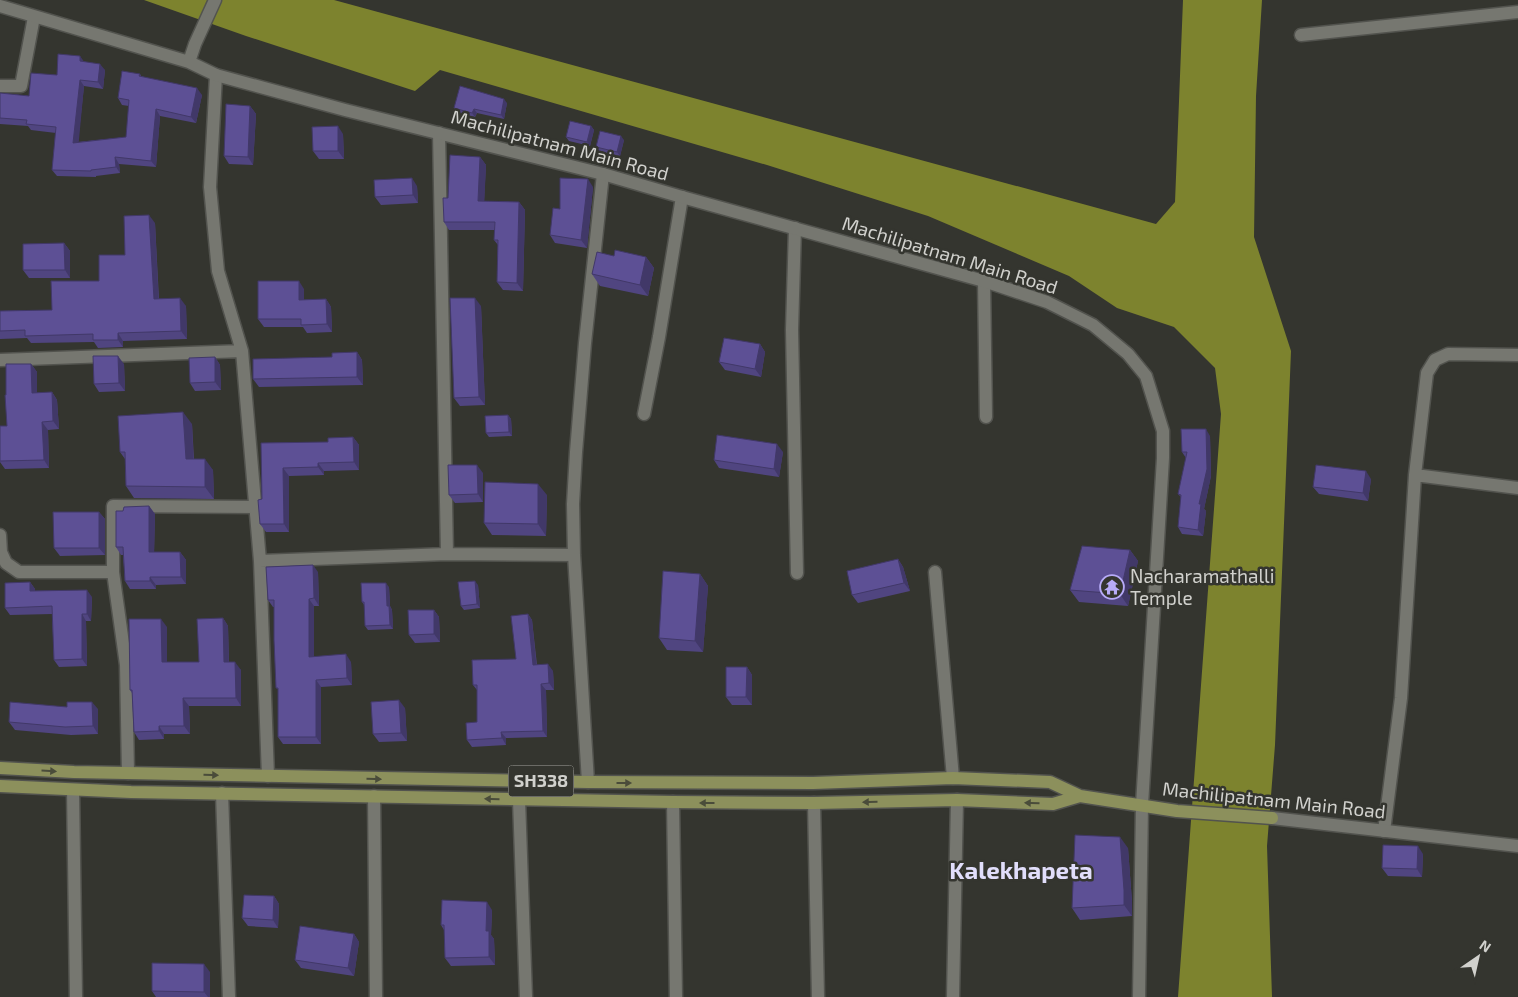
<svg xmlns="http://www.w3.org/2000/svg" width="1518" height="997" viewBox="0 0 1518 997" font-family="'Exo 2',sans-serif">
	<rect width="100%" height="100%" fill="#34352f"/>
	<path fill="#7d832e" d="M144 0H334L1156 224 1175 202 1183 0H1262L1256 96 1254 237 1291 351 1275 745 1267 846 1272 997H1178L1221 414 1215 368 1174 327 1117 308 1069 276 928 216 767 165 440 70 415 91 246 36Z"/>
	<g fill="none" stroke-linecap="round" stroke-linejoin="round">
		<g stroke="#52534e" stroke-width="15">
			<path id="street" d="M1301 35 1518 12
				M216 75 210 187 218 271 242 351 260 561 268 776
				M0 86H21L34 17
				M439 133 447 554
				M795 228 792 330 797 573
				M984 281 986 417
				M0 360 242 351
				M644 414 659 337 682 197
				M1415 475 1518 488
				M0 535 1 552 6 563 19 572H113L126 665 128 773
				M260 561 447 554 574 555
				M113 572V506L256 507
				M935 572 953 778
				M588 782 574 555 573 504 576 452 585 343 603 174
				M73 790 76 997
				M222 793 229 997
				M374 796 376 997
				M519 800 526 997
				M673 802 676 997
				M814 803 818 997
				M1384 831 1401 698 1415 475 1427 373 1435 360 1448 354 1518 355
				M953 997 957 800
				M1139 997 1142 805"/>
		</g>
		<g stroke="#52534e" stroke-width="15">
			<path id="secondary" d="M0 6 189 62 216 75 345 110 603 174 682 197 984 281 1047 302 1093 325 1128 354 1146 376 1163 431V458L1142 805
				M189 62 195 44 215 0
				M1272 818 1518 846"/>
		</g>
		<g stroke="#52534e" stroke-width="15">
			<path id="primary" d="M0 768 74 772 588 782 813 783 953 778 1050 782 1080 796 1177 811 1272 818
				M0 786 131 792 673 802 814 803 957 800 1053 804 1080 796"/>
		</g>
		<use href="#street" stroke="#767770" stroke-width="12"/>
		<use href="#secondary" stroke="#767770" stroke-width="12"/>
		<use href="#primary" stroke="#8c905c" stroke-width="12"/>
	</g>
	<path fill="#504580" d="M84 62 105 70 103 89 84 86 78 142 126 137 129 106 122 105 118 98 140 74 141 76 202 95 196 123 160 116 156 167 119 164 120 173 96 176V177L57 176 52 170 56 133 31 130 28 126 0 124V93L29 96 57 75Z
		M507 103 504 119 477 113 475 117 456 112 454 108Z
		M250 106 256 114 253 165 229 164 224 156Z
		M591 126 594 130 590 146 569 141 566 137Z
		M343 134 344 159H319L313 151Z
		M624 140 620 156 599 151 596 147Z
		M480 157 486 165 484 201 519 202 525 210 523 291 503 290 497 282 498 245 494 240V230H449L444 222 448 198Z
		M417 186 418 203 381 205 375 197Z
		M593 187 587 248 555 243 550 235 560 209Z
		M155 223 159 299 186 306 187 339 123 341V347L98 348 94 342 31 343 27 338 0 339V311L52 310 99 281 125 255Z
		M64 243 70 251V278H29L23 270Z
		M614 256 646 257 654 268 648 296 600 286 592 274Z
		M304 289V300L326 299 331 307 332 332 307 333 303 327H264L258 319Z
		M481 306 485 405 460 406 454 398Z
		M760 344 765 352 761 377 725 370 719 362Z
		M357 352 362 360 363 385 259 387 253 379 332 357Z
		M215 357 220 365 221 390 195 391 190 383Z
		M31 364 37 372V393L52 392 57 400 59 429 48 430 49 468 5 469 0 462V426H7Z
		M124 364 125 391 99 392 94 384Z
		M508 415 511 419 512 436 489 437 486 433Z
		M192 424 194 459 213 470 214 499 134 498 126 486 125 459 120 452Z
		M1210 436 1211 476 1204 509 1206 511 1203 536 1182 534 1178 527 1181 497 1178 494 1186 458 1182 452Z
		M353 437 359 445V470L324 471V475L289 476V532H266L260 524 262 499 261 443 328 442Z
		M783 452 779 477 719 468 714 460Z
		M483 473V502L455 503 449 495Z
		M1371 479 1368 501 1319 494 1313 487Z
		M547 495 546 536 492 535 484 523Z
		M149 506 155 514 154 552H180L186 560V584L156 585V589H130L125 581 123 555H121L116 547 123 511Z
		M99 512 105 519V555L60 556 54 548Z
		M1130 550 1138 561 1128 606 1079 602 1070 590Z
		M898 559 903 567 910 591 858 603 852 595Z
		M318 572 319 606H314V657L351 662 352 685 321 687V744H283L278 737V689L276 688 274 607H273L268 600Z
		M700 574 708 586 703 652 667 650 659 638Z
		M30 582 35 589V591L92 597 91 621H86L87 666 59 667 54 660 52 614 10 615 5 608Z
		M478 585 480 608 464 610 461 606Z
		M389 587 390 606 392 610 393 629 368 630 365 626V606L362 602Z
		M434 610 439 617 440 642 415 643 409 635Z
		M528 614 532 620 537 665 553 671 554 690H546L547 737 506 738V745L472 747 467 740 477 722V690L473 685 516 659Z
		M223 618 228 626 229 662 241 670V706H189L190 734H164V739L139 740 134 732 132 693 130 690 167 627V662H199Z
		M747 667 752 675V705H732L726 697Z
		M405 708 407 741 379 742 373 734Z
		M98 709V734L71 735 15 730 9 722Z
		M1128 848 1132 902V916L1080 920 1072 908Z
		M1423 854 1422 877 1388 876 1382 868Z
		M274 896 279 904 278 928 248 926 242 918Z
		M492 910 491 935 494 939 495 965 451 966 445 958 444 930 441 925Z
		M354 934 359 942 354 976 301 968 295 960Z
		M210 972V997H156L152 991Z"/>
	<path fill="#413868" d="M80 56 85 63 80 61Z
		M100 64 105 70 103 89 98 82Z
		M80 80 84 86 78 150 73 143Z
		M197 88 202 95 196 123 191 117Z
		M504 99 507 103 504 119 501 115Z
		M250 106 256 114 253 165 248 157Z
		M156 109 160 116 156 167 151 161Z
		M474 109 477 113 475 117 472 113Z
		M338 126 343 134 344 159 338 151Z
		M591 126 594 130 590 146 587 142Z
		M621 136 624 140 620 156 617 152Z
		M115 157 119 164 120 173 116 167Z
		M480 157 486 165 484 209 478 201Z
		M412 178 417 186 418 203 413 195Z
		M588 179 593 187 587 248 581 240Z
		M519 202 525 210 523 291 517 283Z
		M149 215 155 223 159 307 154 299Z
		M64 243 70 251V278L65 270Z
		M646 257 654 268 648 296 640 285Z
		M299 281 304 289V308L299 300Z
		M180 298 186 306 187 339 181 331Z
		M475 298 481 306 485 405 479 397Z
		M326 299 331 307 332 332 327 324Z
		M118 333 123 341V347L118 340Z
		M760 344 765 352 761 377 755 369Z
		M357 352 362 360 363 385 357 377Z
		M118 356 124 364 125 391 119 383Z
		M215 357 220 365 221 390 215 382Z
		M31 364 37 372V401L32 393Z
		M52 392 57 400 59 429 53 421Z
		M183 412 192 424 194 471 186 459Z
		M508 415 511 419 512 436 509 432Z
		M42 422 48 430 49 468 44 460Z
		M1206 429 1210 436 1211 476 1204 509 1206 511 1203 536 1198 530 1199 504Z
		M353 437 359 445V470L354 462Z
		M777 444 783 452 779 477 774 469Z
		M205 459 213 470 214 499 205 487Z
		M318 463 324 471V475L318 467Z
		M477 465 483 473V502L478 494Z
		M283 468 289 476V532L284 524Z
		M1366 471 1371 479 1368 501 1363 493Z
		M538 484 547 495 546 536 538 524Z
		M149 506 155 514 154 560 149 552Z
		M99 512 105 519V555L99 548Z
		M1130 550 1138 561 1128 606 1120 594Z
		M180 552 186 560V584L181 577Z
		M898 559 903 567 910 591 904 583Z
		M313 565 318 572 319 606 314 598Z
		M700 574 708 586 703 652 695 641Z
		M150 577 156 585V589L150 581Z
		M475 581 478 585 480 608 477 604Z
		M30 582 35 589V598L30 591Z
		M386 583 389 587 390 606 392 610 393 629 390 625 387 606Z
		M87 590 92 597 91 621 87 614Z
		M309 599 314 606V664L309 657Z
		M434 610 439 617 440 642 434 634Z
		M82 614 86 621 87 666 82 659Z
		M528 614 532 620 537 671 533 665Z
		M223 618 228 626 229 670 224 662Z
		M161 619 167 627V670L162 662Z
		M346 654 351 662 352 685 347 678Z
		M235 662 241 670V706L236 698Z
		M548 664 553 671 554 690 549 683Z
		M747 667 752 675V705L746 697Z
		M316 680 321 687V744L316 737Z
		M541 684 546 690 547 737 543 731Z
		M183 698 189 706 190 734 184 726Z
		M399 700 405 708 407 741 401 733Z
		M92 702 98 709V734L93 726Z
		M159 726 164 734V739L159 731Z
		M501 732 506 738V745L502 738Z
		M1120 837 1128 848 1132 902V916L1124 905Z
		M1418 846 1423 854 1422 877 1417 869Z
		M274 896 279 904 278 928 273 920Z
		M487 902 492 910 491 935 494 939 495 965 489 957 486 931Z
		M354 934 359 942 354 976 348 968Z
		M204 964 210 972V997H208L204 992Z"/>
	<path fill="#5d5095" stroke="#413868" d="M58 54 80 56V61L100 64 98 82 80 80 73 143 126 137 129 100 118 98 122 71 140 74 139 76 197 88 191 117 156 109 151 161 115 157 116 167 91 170V171L52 170 56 127 26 124 27 120 0 118V93L29 96 31 73 57 75Z
		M460 86 504 99 501 115 474 109 472 113 454 108Z
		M226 104 250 106 248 157 224 156Z
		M570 121 591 126 587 142 566 137Z
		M338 126V151H313L312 127Z
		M600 131 621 136 617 152 596 147Z
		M450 155 480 157 478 201 519 202 517 283 497 282 498 240H494L495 222H444L443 198H448Z
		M412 178 413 195 375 197 374 180Z
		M560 178 588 179 581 240 550 235 553 208 560 209Z
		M149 215 154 299 180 298 181 331 118 333V340H93V334L25 336V330L0 331V311L52 310 51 281H99V255H125L124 216Z
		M64 243 65 270H23V244Z
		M615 250 646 257 640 285 592 274 597 252 614 256Z
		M258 281H299V300L326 299 327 324 301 325V319H258Z
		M450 298H475L479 397 454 398Z
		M724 338 760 344 755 369 719 362Z
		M357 352V377L253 379V359L332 357V353Z
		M93 356H118L119 383 94 384Z
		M215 357V382L190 383 189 358Z
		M6 364H31L32 393 52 392 53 421 42 422 44 460 0 461V426H7L5 395H6Z
		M183 412 186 459H205V487L126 486 125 452H120L118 416Z
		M508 415 509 432 486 433 485 416Z
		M1181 429H1206L1207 469 1199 504H1201L1198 530 1178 527 1181 495 1178 494 1187 452H1182Z
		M717 435 777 444 774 469 714 460Z
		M353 437 354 462 318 463V467L283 468 284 524H260L258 500 262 499 261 443 328 442V438Z
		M448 465H477L478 494 449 495Z
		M1316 465 1366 471 1363 493 1313 487Z
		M485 482 538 484V524L484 523Z
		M149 506V552H180L181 577H150V581H125L123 547H116V511H123L124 507Z
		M53 512H99V548H54Z
		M1082 546 1130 550 1120 594 1070 590Z
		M898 559 904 583 852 595 847 571Z
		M313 565 314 598 309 599V657L346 654 347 678 316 680V737H278V688H276L274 640V600H268L266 567Z
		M663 571 700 574 695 641 659 638Z
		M475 581 477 604 461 606 458 582Z
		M30 582V591L87 590V614H82V659L54 660 52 606 5 608V583Z
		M361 583H386L387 606H389L390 625 365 626 364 602H362Z
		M408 610H434V634L409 635Z
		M528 614 533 665 548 664 549 683 541 684 543 731 501 732 502 738 467 740 466 723 477 722V685H473L472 660 516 659 511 616Z
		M223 618 224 662H235L236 698H183L184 726H159V731L134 732 132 690H130L129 619H161L162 662H199L197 619Z
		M726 667H747L746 697H726Z
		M399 700 401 733 373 734 371 702Z
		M10 702 67 707V702H92L93 726 65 727 9 722Z
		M1075 835 1120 837 1124 890V905L1072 908Z
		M1383 845 1418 846 1417 869 1382 868Z
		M244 895 274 896 273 920 242 918Z
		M442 900 487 902 486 931H489V957L445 958 444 925H441Z
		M300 926 354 934 348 968 295 960Z
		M152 963 204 964V992L152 991Z"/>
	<defs><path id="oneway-solid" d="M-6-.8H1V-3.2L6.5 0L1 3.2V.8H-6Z" transform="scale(1.25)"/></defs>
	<g fill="#4a4c3a">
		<use href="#oneway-solid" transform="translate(49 771) rotate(3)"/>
		<use href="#oneway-solid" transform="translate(211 775) rotate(1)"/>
		<use href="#oneway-solid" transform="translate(374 779) rotate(1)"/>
		<use href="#oneway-solid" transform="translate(624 783)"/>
		<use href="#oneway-solid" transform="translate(492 799) rotate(-179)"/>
		<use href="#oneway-solid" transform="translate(870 802) rotate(179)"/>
		<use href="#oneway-solid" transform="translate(707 803) rotate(-180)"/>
		<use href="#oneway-solid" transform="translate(1032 803) rotate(-178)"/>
	</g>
	<defs>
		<g id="temple-ring" transform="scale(1.25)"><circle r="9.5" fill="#34352f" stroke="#b7abf8" stroke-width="1.5"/><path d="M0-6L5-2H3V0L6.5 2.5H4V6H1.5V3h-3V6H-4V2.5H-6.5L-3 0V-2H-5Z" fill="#b7abf8"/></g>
	</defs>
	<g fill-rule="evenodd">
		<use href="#temple-ring" x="1112" y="587"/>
	</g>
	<g text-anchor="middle" stroke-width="5" stroke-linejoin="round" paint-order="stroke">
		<rect fill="#34352f" stroke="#a2a29e" stroke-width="1" x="508.5" y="765.5" width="65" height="31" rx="4"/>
		<g font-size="18" font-weight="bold" fill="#d1d1cd">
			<text x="541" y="787">SH338</text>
		</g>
		<g font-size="19" fill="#d1d1cd" stroke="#34352f">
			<text transform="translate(560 145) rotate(15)" y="7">Machilipatnam Main Road</text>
			<text transform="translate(950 255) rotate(17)" y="7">Machilipatnam Main Road</text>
			<text transform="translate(1274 800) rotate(6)" y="7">Machilipatnam Main Road</text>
		</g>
		<g font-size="19" fill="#d1d1cd" stroke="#34352f" text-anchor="start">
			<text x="1130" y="583">Nacharamathalli<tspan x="1130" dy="22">Temple</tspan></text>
		</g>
		<g font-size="24" font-weight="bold" fill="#e1defb" stroke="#34352f">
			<text x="1021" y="879">Kalekhapeta</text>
		</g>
	</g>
	<g transform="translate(1478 957) rotate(34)" stroke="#34352f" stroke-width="4" paint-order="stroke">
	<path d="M0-4L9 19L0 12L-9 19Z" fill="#d1d1cd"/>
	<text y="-8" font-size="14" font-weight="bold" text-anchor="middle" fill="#d1d1cd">N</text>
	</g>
</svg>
